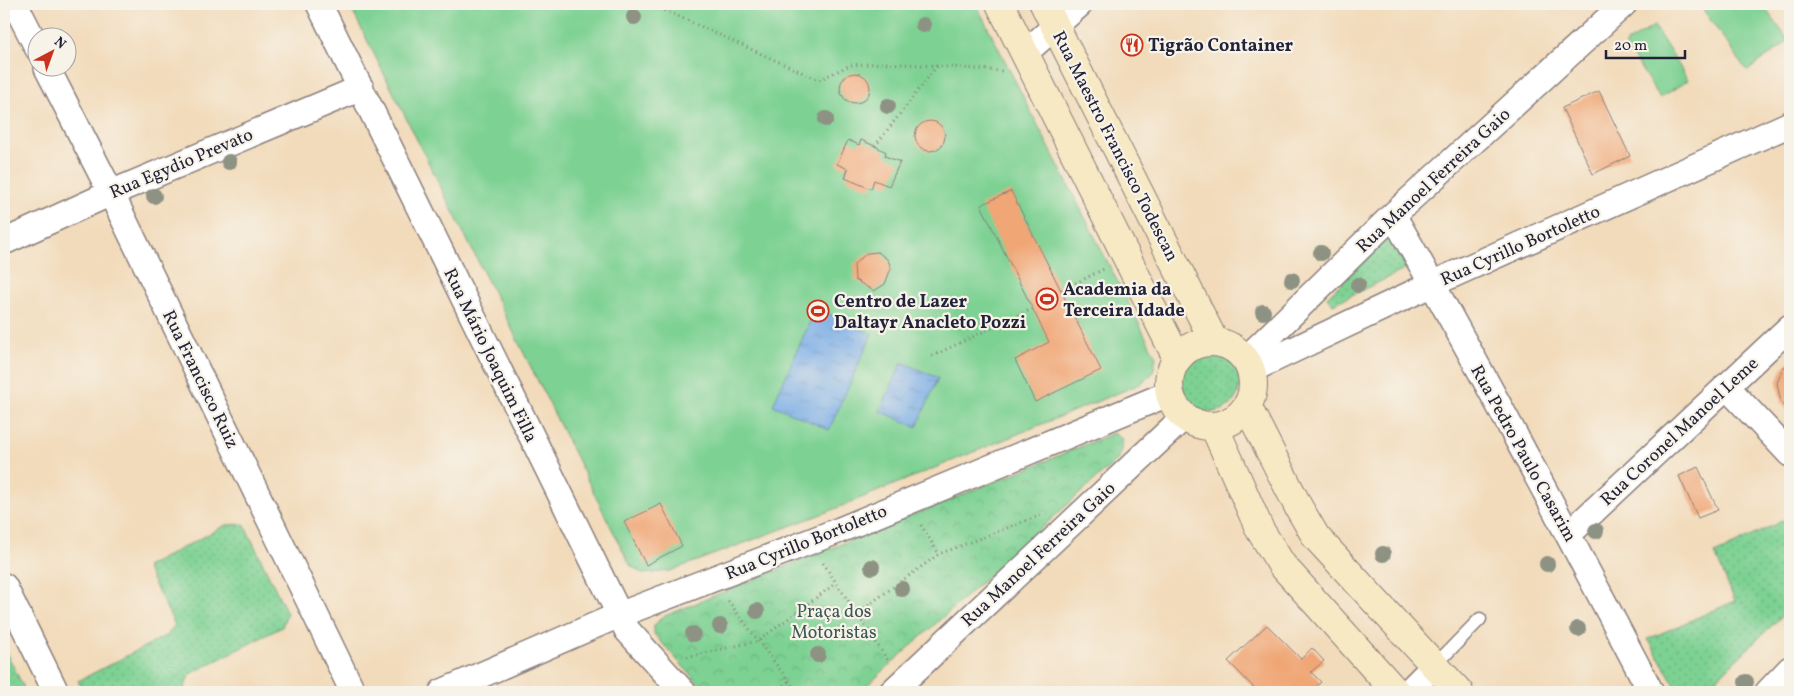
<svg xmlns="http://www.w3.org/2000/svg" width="1794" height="696" viewBox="0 0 1794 696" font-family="Vollkorn,serif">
	<defs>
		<pattern id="grass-dots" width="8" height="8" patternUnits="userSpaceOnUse" patternTransform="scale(1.25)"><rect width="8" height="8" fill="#7dd193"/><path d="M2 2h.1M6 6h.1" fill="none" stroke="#6cb380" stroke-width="1.8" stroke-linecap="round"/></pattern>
		<pattern id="park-crowns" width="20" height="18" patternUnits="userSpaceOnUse" patternTransform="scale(1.25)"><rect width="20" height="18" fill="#7dd193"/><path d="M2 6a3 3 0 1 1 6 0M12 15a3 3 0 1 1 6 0" fill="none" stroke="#6cb380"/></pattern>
		<pattern id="water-ripples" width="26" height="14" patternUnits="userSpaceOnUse" patternTransform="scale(1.25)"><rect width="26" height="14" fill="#7aade6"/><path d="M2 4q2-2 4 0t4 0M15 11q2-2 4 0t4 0" fill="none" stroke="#648cbc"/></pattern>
	</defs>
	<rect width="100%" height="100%" fill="#f7f3e8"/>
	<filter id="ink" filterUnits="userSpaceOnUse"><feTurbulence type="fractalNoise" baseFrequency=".02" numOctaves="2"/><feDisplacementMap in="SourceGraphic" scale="10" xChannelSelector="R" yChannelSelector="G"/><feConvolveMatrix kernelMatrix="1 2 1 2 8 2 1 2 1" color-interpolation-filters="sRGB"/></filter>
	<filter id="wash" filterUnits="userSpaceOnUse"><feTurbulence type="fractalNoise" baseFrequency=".0096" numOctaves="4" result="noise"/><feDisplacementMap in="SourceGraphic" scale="20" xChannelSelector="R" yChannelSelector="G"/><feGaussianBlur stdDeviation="1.12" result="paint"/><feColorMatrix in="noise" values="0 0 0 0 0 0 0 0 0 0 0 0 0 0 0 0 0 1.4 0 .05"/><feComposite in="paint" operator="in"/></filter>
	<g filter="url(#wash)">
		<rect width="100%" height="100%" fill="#f2dbbb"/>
		<path fill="url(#grass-dots)" stroke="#507a67" d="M1386 240 1397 241 1408 260 1404 270 1333 304 1327 297Z
			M1182 383a29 29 0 1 1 58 0a29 29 0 1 1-58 0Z
			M1790 517V608L1703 692H1679L1648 639 1735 601 1715 554Z
			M244 524 287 613 282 627 190 674 184 687 187 692H84L78 681 167 635 175 625 146 567 226 525Z
			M4 648 26 692H4Z"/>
		<path fill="url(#park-crowns)" stroke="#507a67" d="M1114 433 1123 440 1122 447 1118 459 860 692H706L654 634V626L662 617Z"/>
		<path fill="#7dd193" stroke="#507a67" d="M349 4H976L1156 357 1153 373 1140 384 827 512 670 571 643 574 630 565Z
			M1699 4H1762L1789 41 1747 71Z
			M1654 26 1688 80 1660 98 1625 44Z"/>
		<path fill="url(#water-ripples)" stroke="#4e6890" d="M816 308 872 334 829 430 773 405Z
			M902 362 938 378 917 427 880 411Z"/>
		<g id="blocks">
			<path fill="#f0a675" d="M840 88a15 15 0 1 1 30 0a15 15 0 1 1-30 0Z
				M1599 91 1630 156 1593 174 1562 108Z
				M915 136a15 15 0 1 1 30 0a15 15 0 1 1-30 0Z
				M848 140 859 145 861 140 875 146 886 152 885 156 900 162 889 186 874 180 871 189 845 178 848 169 837 164Z
				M1011 191 1101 370 1035 402 1015 360 1049 342 981 205Z
				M878 252 888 260 891 268 885 284 874 291 855 280 854 264 867 253Z
				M1790 361V413L1781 403 1777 383 1783 368Z
				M1698 467 1718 510 1698 518 1679 476Z
				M661 504 682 546 646 565 624 522Z
				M1267 625 1301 659 1312 648 1324 661 1311 672 1321 682 1311 692H1258L1228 661Z"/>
		</g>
	</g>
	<g filter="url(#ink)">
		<use href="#blocks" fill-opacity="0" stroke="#8a7e7b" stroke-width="1"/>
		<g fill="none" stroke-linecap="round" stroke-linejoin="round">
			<g stroke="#8a7e7b" stroke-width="15">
				<path id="service" d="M1435 665 1480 619"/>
			</g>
			<g stroke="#8a7e7b" stroke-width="28">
				<path id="minor" d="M15 4 38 49
					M319 4 627 630 683 692
					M1025 53 1080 4
					M47 68 111 193 353 692
					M1393 215C1483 372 1567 532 1651 692
					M4 242 111 193 361 88
					M1246 359 1393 215 1624 4
					M1251 370 1432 284 1790 124
					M1726 386 1790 454
					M1569 534 1790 327
					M4 586 56 692
					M442 692 619 615 840 530 1170 393
					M892 692 1184 417
					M1408 692 1435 665
					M1768 692 1790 669"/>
			</g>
			<g stroke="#8a7e7b" stroke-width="30">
				<path id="secondary" d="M1000 4 1177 358
					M1044 4 1214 341
					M1169 384a42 42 0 1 1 84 0a42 42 0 1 1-84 0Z
					M1247 406 1299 508 1316 537 1459 692
					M1214 426 1260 530 1282 565 1396 692"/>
			</g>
			<path stroke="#8a7e7b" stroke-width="3" stroke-dasharray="1 4" stroke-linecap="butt" d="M651 4 819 80 850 65 886 63 937 66
				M575 5 579 4
				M875 146 937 66 1003 71
				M1062 290 1104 269
				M932 356 1032 309
				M921 525 939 554
				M823 563 889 662
				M728 601 797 692
				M856 614 939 554 1041 515
				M687 657 758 641 836 583
				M776 692 789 681"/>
			<use href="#service" stroke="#fff" stroke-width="12"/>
			<use href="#minor" stroke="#fff" stroke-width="25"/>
			<use href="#secondary" stroke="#f6e9c3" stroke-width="28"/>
		</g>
		<g fill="#8e9283">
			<circle cx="634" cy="17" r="8"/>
			<circle cx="923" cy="25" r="8"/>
			<circle cx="888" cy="106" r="8"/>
			<circle cx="826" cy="119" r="8"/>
			<circle cx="229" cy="162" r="8"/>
			<circle cx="154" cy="196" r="8"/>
			<circle cx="1321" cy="253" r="8"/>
			<circle cx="1292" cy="280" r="8"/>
			<circle cx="1358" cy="285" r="8"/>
			<circle cx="1263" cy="312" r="8"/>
			<circle cx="1596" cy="531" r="8"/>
			<circle cx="1383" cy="554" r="8"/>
			<circle cx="1547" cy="564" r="8"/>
			<circle cx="872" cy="567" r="8"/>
			<circle cx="902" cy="589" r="8"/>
			<circle cx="757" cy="611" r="8"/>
			<circle cx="720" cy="626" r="8"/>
			<circle cx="1578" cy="629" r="8"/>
			<circle cx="693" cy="634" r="8"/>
			<circle cx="818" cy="655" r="8"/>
			<circle cx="1746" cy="682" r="8"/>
		</g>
	</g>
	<defs>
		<g id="restaurant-ring" transform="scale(1.125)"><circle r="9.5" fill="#f7f3e8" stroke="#c8321e" stroke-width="1.5"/><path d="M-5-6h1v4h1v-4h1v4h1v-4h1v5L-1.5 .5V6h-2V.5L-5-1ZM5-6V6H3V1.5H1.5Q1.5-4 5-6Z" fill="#c8321e"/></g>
		<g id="stadium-ring" transform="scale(1.125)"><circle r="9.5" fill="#f7f3e8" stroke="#c8321e" stroke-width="1.5"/><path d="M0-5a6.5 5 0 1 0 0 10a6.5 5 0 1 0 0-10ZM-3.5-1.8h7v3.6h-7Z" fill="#c8321e"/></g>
	</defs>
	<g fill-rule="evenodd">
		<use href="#restaurant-ring" x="1132" y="45"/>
		<use href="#stadium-ring" x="1047" y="299"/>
		<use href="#stadium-ring" x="818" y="311"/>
	</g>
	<g text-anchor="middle" stroke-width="4.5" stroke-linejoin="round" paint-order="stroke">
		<g font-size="18" font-weight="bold" fill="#22223b" stroke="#f7f3e8" text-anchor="start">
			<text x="1148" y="51">Tigrão Container</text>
			<text x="1063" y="295">Academia da<tspan x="1063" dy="21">Terceira Idade</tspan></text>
			<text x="834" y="307">Centro de Lazer<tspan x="834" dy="21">Daltayr Anacleto Pozzi</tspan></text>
		</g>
		<g font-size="18" fill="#22223b" stroke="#f7f3e8">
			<text transform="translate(1116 146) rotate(63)" y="6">Rua Maestro Francisco Todescan</text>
			<text transform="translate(181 163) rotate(-23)" y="6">Rua Egydio Prevato</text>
			<text transform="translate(1433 180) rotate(-43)" y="6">Rua Manoel Ferreira Gaio</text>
			<text transform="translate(1520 245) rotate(-24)" y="6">Rua Cyrillo Bortoletto</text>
			<text transform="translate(491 355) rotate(64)" y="6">Rua Mário Joaquim Filla</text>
			<text transform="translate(201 379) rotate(64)" y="6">Rua Francisco Ruiz</text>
			<text transform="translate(1679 431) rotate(-43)" y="6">Rua Coronel Manoel Leme</text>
			<text transform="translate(1524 453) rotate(61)" y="6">Rua Pedro Paulo Casarim</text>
			<text transform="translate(806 542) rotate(-22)" y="6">Rua Cyrillo Bortoletto</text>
			<text transform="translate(1038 554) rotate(-43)" y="6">Rua Manoel Ferreira Gaio</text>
		</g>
		<g font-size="18" fill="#3d5755" stroke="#f7f3e8">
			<text x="834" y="617">Praça dos<tspan x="834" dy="21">Motoristas</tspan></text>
		</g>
	</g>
	<rect width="1794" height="696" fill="none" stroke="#f7f3e8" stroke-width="20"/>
	<g transform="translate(52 52) rotate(41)"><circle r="24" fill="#f7f3e8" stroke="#a29fa3"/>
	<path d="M0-4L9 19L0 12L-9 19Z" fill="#c8321e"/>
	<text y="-8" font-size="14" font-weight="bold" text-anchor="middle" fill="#22223b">N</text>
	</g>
	<path d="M1606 50v8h79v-8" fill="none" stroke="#22223b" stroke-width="2.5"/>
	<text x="1614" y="50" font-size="15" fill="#22223b" stroke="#f7f3e8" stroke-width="4" paint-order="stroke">20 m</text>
</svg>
